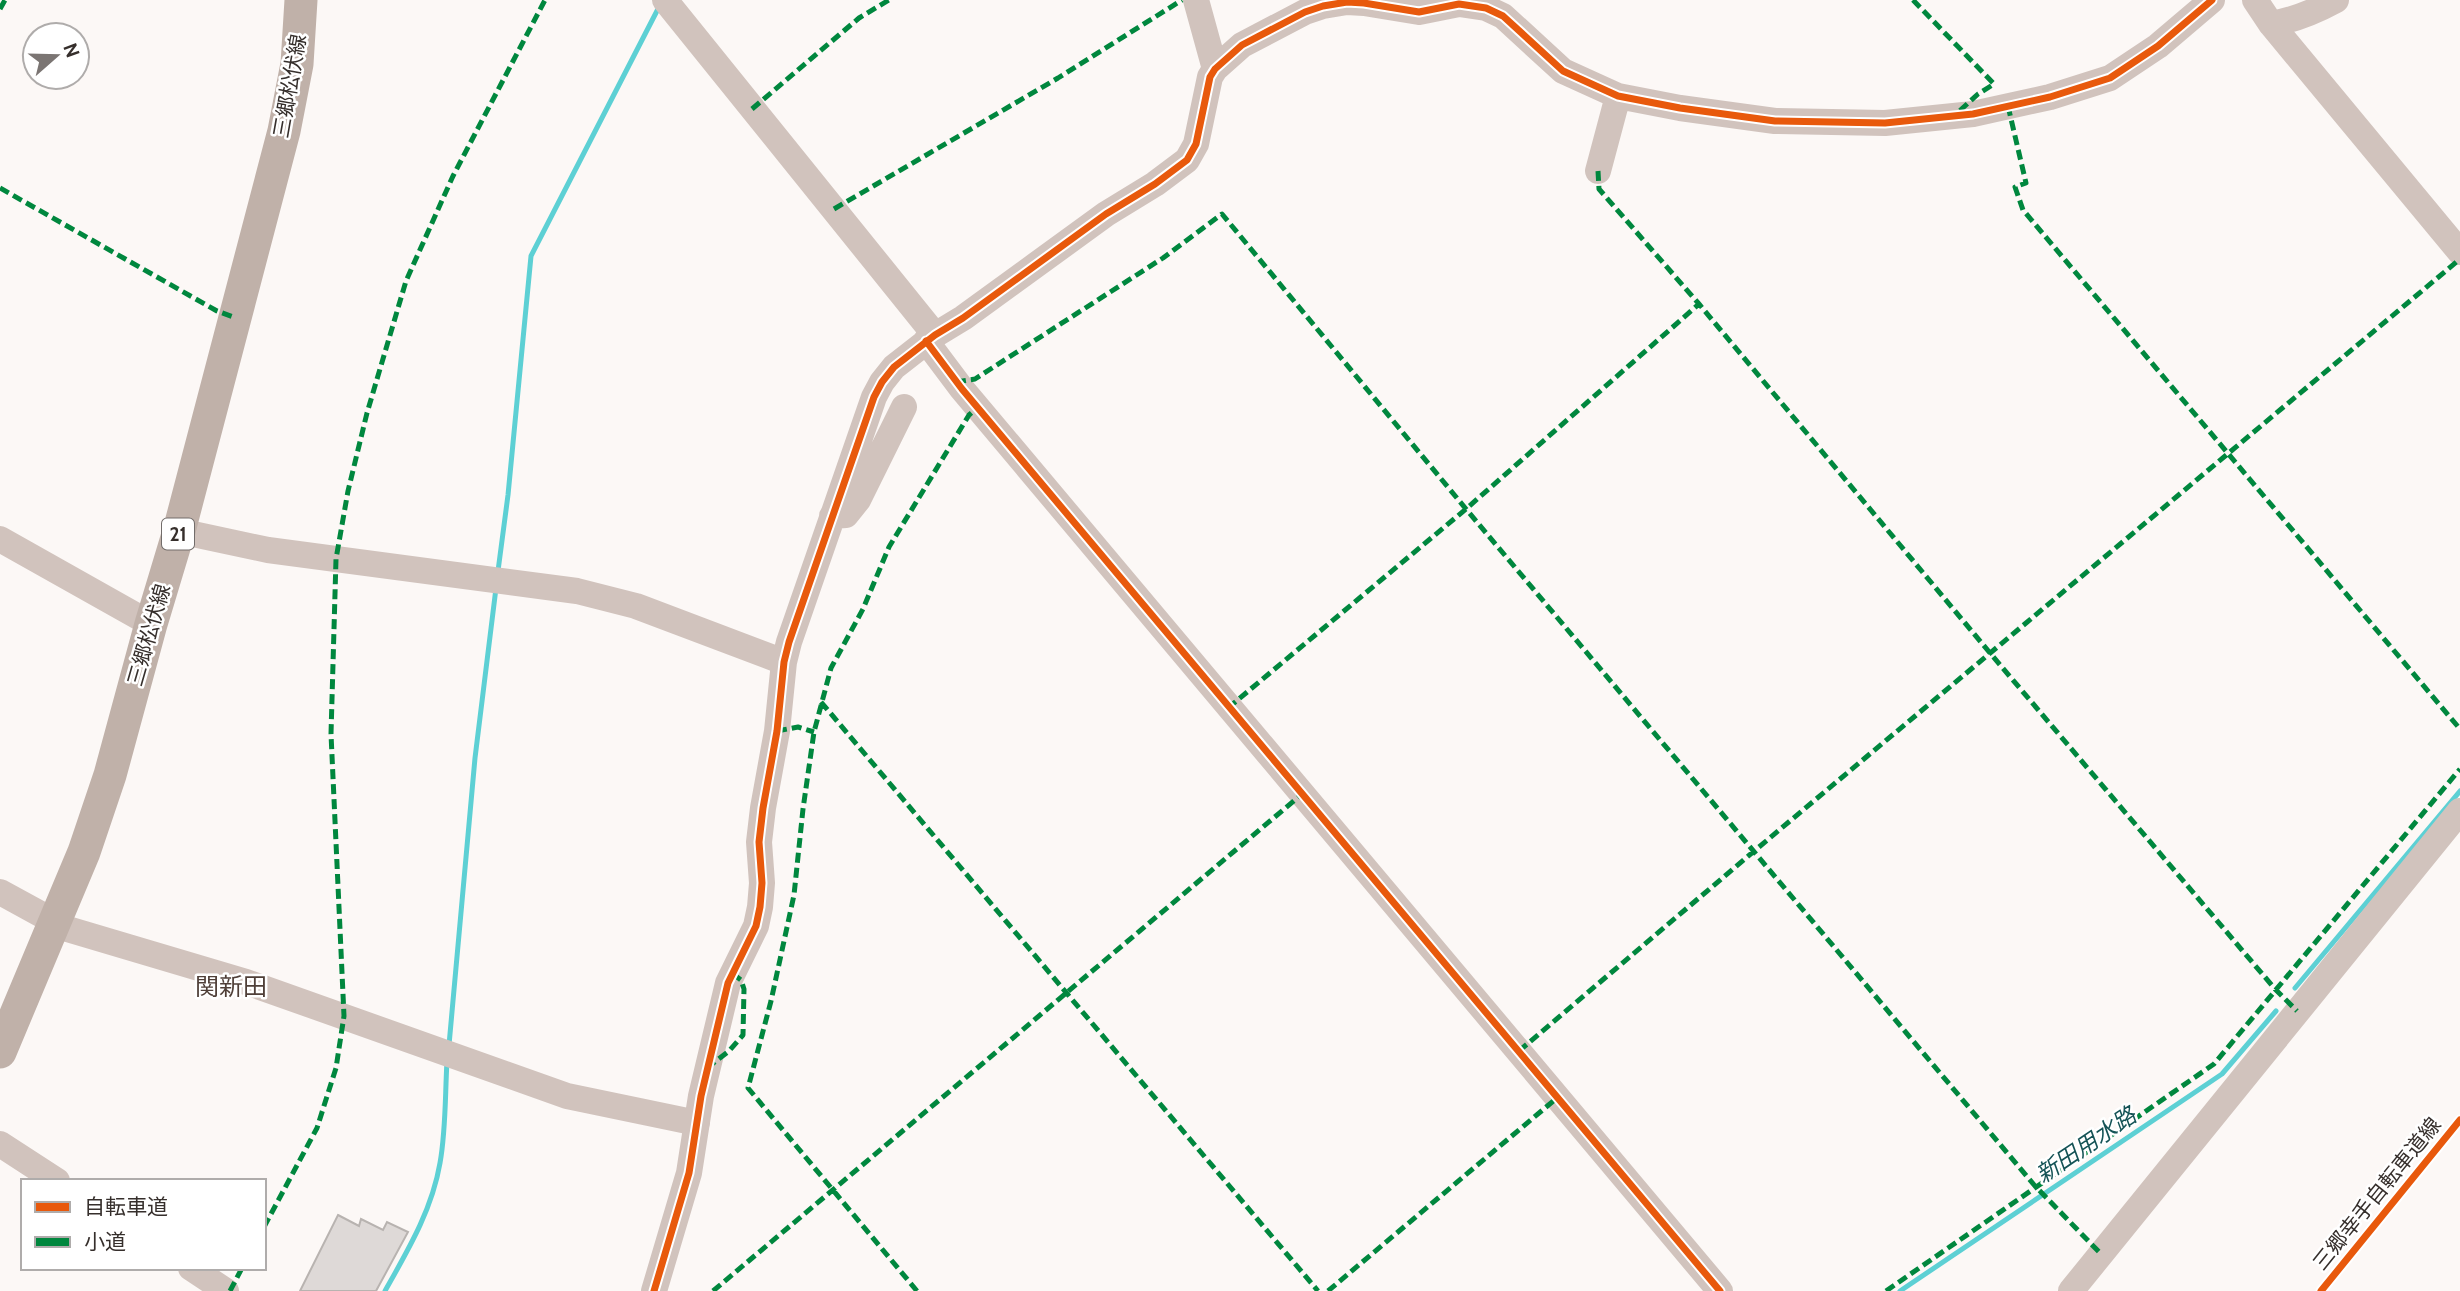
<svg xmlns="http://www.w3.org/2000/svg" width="2460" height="1291" viewBox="0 0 2460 1291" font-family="Cabin,'Noto Sans JP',sans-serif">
	<rect width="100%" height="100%" fill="#fcf8f6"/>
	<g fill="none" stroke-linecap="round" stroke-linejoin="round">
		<path stroke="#5dd0d4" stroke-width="5" d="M498 571 508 495 531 256 660 5
			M2295 988 2460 791
			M449 1045 475 758 496 588
			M385 1291C408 1250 432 1210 440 1163 446 1130 445 1095 447 1061
			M1900 1291 2222 1074 2276 1011"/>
	</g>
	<path fill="#ded9d7" stroke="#b8b3b0" stroke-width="2" d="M338 1215 359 1226 361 1219 383 1230 387 1222 408 1232 376 1291H300Z"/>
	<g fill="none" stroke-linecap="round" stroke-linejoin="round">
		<path stroke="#d1c3bd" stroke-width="26" d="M665 0 935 335
			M1196 0 1215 69
			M2255 0 2271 24 2460 252
			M2271 24C2295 20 2314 12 2336 0
			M1598 171 1618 96
			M926 341 962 389 1720 1291
			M832 516 846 515 858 500 904 407
			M179 531 268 550 577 591 636 606 784 662
			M0 539 151 624
			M0 892 55 922
			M54 925 246 982 567 1096 697 1123
			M0 1144 57 1181
			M191 1268 226 1291
			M654 1291 689 1173 701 1096 728 983 756 926 760 907 762 883 759 842 763 808 777 731 784 662 789 642 874 397 882 382 894 367 935 335 963 318 1106 214 1155 184 1187 160 1196 144 1210 77 1215 69 1242 45 1305 12 1323 6 1347 2 1364 3 1419 12 1459 4 1486 8 1503 16 1563 71 1618 96 1680 108 1775 121 1885 123 1973 114 2050 97 2110 78 2158 46 2212 0
			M2071 1291 2460 811"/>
		<path stroke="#c0b1a9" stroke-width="33" d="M0 1052 84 852 110 775 151 624 179 531 284 131 297 64 301 0"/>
		<path stroke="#00873e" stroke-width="5" stroke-dasharray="10 5" stroke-linecap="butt" d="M1913 0 1994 84 1978 94 1955 115
			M0 9 5 0
			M2008 106 2026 183 2015 187 2023 210 2460 729
			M752 109 859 18 889 0
			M1598 171 1599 189 1699 304 1990 653 2275 989 2297 1011
			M0 188 217 311 236 318
			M834 209 1058 78 1182 0
			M956 382 975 379 1163 258 1222 214 1466 509 2035 1186 2102 1255
			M821 702 1318 1291
			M1228 708 1466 509 1699 304
			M777 731 798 727 814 732
			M1519 1051 1753 852 2460 259
			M707 1068 729 1051 743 1035 744 989 741 980 733 974
			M264 1227 317 1128 336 1068 344 1016 331 734 336 559 348 491 367 413 406 281 453 176 545 0
			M230 1291 242 1268
			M713 1291 1302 794
			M917 1291 748 1088 771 1001 794 895 803 809 814 732 831 668 863 609 889 547 969 415 977 408
			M1328 1291 1558 1097
			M1886 1291 2214 1064 2460 769"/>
		<g stroke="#fff" stroke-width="11">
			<path id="cycleway" d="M926 341 962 389 1720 1291
				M654 1291 689 1173 701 1096 728 983 756 926 760 907 762 883 759 842 763 808 777 731 784 662 789 642 874 397 882 382 894 367 935 335 963 318 1106 214 1155 184 1187 160 1196 144 1210 77 1215 69 1242 45 1305 12 1323 6 1347 2 1364 3 1419 12 1459 4 1486 8 1503 16 1563 71 1618 96 1680 108 1775 121 1885 123 1973 114 2050 97 2110 78 2158 46 2212 0
				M2321 1291 2460 1120"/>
		</g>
		<use href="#cycleway" stroke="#e8590c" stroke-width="7"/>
	</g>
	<g text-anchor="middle" stroke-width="5" stroke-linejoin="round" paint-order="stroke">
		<rect fill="#fff" stroke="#726d6b" stroke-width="2" x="162" y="518.5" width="32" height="31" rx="5"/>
		<g font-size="19" font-weight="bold" fill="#362f2c">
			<text x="178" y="541">21</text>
		</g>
		<g font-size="21" fill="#362f2c" stroke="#fff">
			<text transform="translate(290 86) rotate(-80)" y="7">三郷松伏線</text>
			<text transform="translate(149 635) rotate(-74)" y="7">三郷松伏線</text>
			<text transform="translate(2377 1194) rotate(-51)" y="7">三郷幸手自転車道線</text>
		</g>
		<g font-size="23" font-style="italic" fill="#155356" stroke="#fff">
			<text transform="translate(2086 1145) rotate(-34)" y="8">新田用水路</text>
		</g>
		<g font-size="24" fill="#4f3f38" stroke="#fff">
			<text x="231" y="995">関新田</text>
		</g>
	</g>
	<rect x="21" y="1179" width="245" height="91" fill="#ffffff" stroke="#afacab" stroke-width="2"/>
	<rect x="35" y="1202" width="35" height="10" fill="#e8590c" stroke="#afacab" stroke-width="2"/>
	<text x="84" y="1214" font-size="21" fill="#362f2c">自転車道</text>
	<rect x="35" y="1237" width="35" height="10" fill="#00873e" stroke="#afacab" stroke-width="2"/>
	<text x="84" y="1249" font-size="21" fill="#362f2c">小道</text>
	<g transform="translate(56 56) rotate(70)"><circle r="33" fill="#ffffff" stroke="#afacab" stroke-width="2"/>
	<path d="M0-5L12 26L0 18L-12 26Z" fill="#7b7573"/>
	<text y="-10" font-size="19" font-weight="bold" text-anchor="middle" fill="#362f2c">N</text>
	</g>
</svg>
